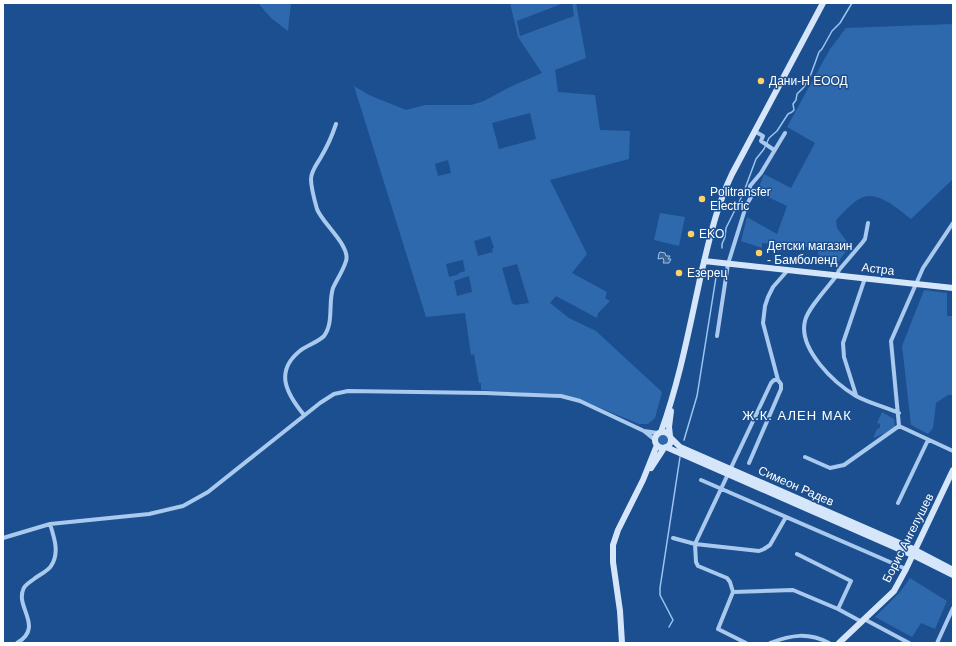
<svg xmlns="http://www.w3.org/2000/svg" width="956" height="646" viewBox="0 0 956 646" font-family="Helvetica,sans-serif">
	<rect width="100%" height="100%" fill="#1b4f8f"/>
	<path fill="#2e69ad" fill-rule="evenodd" d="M258 3H291L288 31 271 18Z
		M510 3H564L517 21 520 36 574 16 572 3H576L586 58 555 70 558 92 595 95 600 130 630 131 629 159 550 180 587 254 572 273 607 292 605 298 610 301 598 313 597 318 556 296 550 303 569 318 596 331 662 392 655 418 648 424H639L579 399 566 395 553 393H525L481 390V383H479L474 354 471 355 465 313 426 317 354 86 369 95 406 110 425 105H471L484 101 510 87 542 73 518 37ZM530 113 536 139 499 149 492 123ZM448 160 451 173 438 176 435 164ZM490 236 494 248 492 249 493 252 478 256 474 241ZM463 260 465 271 459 273 457 275 449 277 446 264ZM517 264 529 303 515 305 512 303 502 268ZM469 276 472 292 457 296 454 281Z
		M953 24V179L911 219C898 209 876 188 859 199 851 204 843 213 836 220L837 228 850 246 838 262 819 256 817 248 762 243V248L741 241 747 217 777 234 787 206 757 192 764 174 791 188 815 143 787 127 830 49 846 28Z
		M660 213 685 217 679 246 654 240Z
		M924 290 947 293V316H953V395H948L936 403 933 428 928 434 911 425 902 346Z
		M882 412 894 419 895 427 886 433 873 438 877 429 880 428V424L877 423Z
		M657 440a6 6 0 1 1 12 0a6 6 0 1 1-12 0Z
		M910 578 947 601 935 629 921 623 912 637 875 617 900 592Z"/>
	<path fill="#3c6290" stroke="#9cc4f0" d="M660 252 665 253 666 256H670L668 259H671L669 263H663L664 261 663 258 658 259 659 253Z"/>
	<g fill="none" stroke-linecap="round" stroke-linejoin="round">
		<path stroke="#9cc4f0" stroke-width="1.5" d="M722 248V244L725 237 726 228 743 194 756 159 764 149 769 138 777 131 788 114 792 112 794 110 793 104 796 100 797 94 804 87 811 74 819 52 822 49 832 31 840 23 852 3
			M684 440 697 396 717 271
			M669 627 673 620 660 595V588L680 457"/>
		<path stroke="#a9c9ee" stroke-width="4" d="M754 131 763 136 761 141 774 150
			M868 223 865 239 862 243 839 270 837 275C829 286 807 309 805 321 798 349 834 383 856 396 869 403 885 407 899 413
			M717 336 728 264 746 206 751 197 750 186 761 173 785 133
			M778 380 763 323 765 306 768 297 773 287 788 270
			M856 395 844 357 843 343 865 278
			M304 415C286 393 274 371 301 350 308 345 318 342 324 336 334 323 328 303 333 288 337 279 343 271 346 261 351 246 322 223 317 209 315 202 311 186 311 179 311 171 317 164 321 157 327 147 332 136 336 124
			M899 426 891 341 923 268 953 223
			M899 426 953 451
			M644 431 658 433
			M805 457 830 468 844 465 899 426
			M701 480 906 569
			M898 503 928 440
			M3 538 50 524 149 514 183 506 208 492 320 403 334 394 348 391 486 393 561 396 580 401 644 431 655 440
			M673 538 695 544 759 551 764 549 770 545 786 517
			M797 554 851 581 838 609
			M733 592 793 590 838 609 862 622
			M864 619 909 643
			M17 643C44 627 16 608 23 590 24 585 30 582 34 579 39 575 48 571 51 566 60 553 54 537 50 524
			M746 643 718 629 733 592 730 582 727 578 698 566 696 562 695 544 771 383 774 380H778L781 384V389L749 463
			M770 643C791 635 808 632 829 643
			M937 643 953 608"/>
		<path stroke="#d6e6fa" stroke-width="6" d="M704 261 953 288
			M661 432C680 380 690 324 702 270 710 237 717 205 732 174L823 3
			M655 440a8 8 0 1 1 16 0a8 8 0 1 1-16 0Z
			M670 436 669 427 671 411
			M671 438 680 447 911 548 953 570
			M666 447 917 557 953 575
			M651 468 664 448
			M622 643 620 611 613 562V545L618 530 643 480 657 445
			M839 643 894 591 906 569 953 470"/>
	</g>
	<g fill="#ffd166" stroke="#1b4f8f" stroke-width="1.5">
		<circle cx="761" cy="81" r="4"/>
		<circle cx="702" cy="199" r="4"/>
		<circle cx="691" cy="234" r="4"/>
		<circle cx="759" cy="253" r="4"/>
		<circle cx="679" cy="273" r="4"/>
	</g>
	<g text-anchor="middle" stroke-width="3" stroke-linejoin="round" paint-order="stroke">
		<g font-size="12" fill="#fff" stroke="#1b4f8f" text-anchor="start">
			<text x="769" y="85">Дани-Н ЕООД</text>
			<text x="710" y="196">Politransfer<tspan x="710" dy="14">Electric</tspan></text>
			<text x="699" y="238">EKO</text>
			<text x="767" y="250">Детски магазин<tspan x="767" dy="14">- Бамболенд</tspan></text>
			<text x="687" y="277">Езерец</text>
		</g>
		<g font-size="12" fill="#fff" stroke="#1b4f8f">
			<text transform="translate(878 269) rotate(7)" y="4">Астра</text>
			<text transform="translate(796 486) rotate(24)" y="4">Симеон Радев</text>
			<text transform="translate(908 538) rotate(-63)" y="4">Борис Ангелушев</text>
		</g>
		<g font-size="13" letter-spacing="1" fill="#fff" stroke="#1b4f8f">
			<text x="797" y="420">Ж.К. АЛЕН МАК</text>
		</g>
	</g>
	<rect width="956" height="646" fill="none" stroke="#ffffff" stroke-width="8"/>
</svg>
